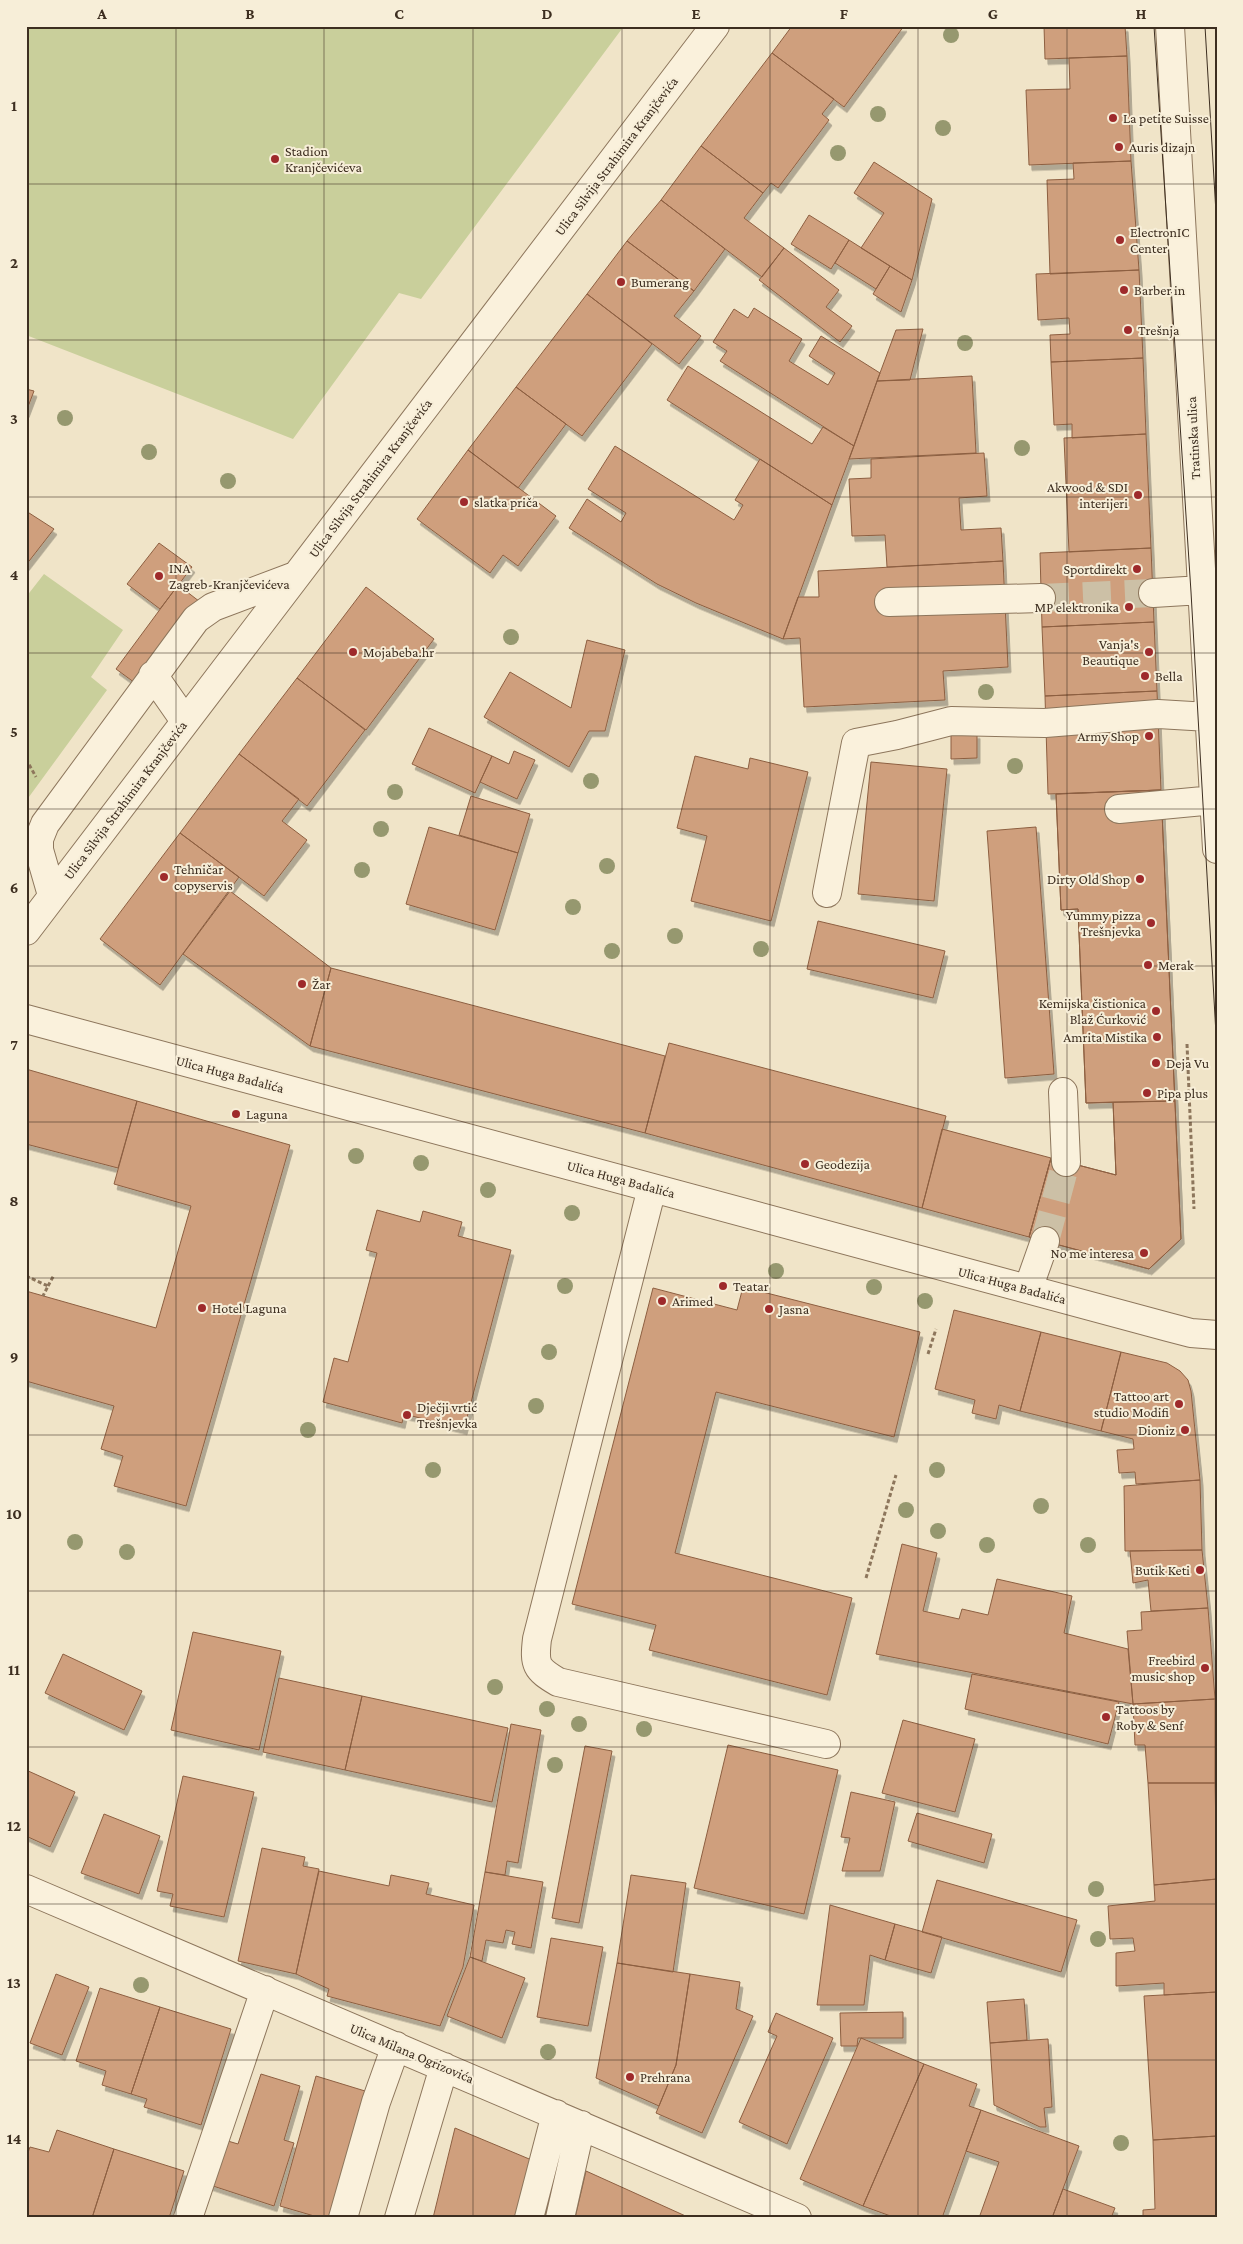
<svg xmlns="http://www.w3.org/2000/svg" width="1243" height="2244" viewBox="0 0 1243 2244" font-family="'Crimson Pro',serif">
	<defs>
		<filter id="shadow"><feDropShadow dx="3" dy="5.5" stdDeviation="0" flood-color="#0004"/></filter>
	</defs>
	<rect width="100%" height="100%" fill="#f0e4c8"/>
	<path fill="#c9cf9b" d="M26 26H624L421 299 399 293 293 439 26 335Z
		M44 574 123 630 91 677 107 690 26 801V597Z"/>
	<path fill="#cf9f7d" stroke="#8d5f41" filter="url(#shadow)" d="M792 26H904L844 107 772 53Z
		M1044 26H1125L1127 56 1045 59Z
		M772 53 834 99 822 114 829 120 778 188 771 183 763 193 701 146Z
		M1127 56 1131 161 1029 165 1026 90 1070 89 1069 58Z
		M701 146 763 193 744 218 784 248 762 277 661 200Z
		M1131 161 1139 270 1050 274 1047 180 1074 179 1073 163Z
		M874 162 932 199 912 280 861 248 884 213 854 193Z
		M661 200 725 249 694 291 627 241Z
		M809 215 849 240 831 269 791 244Z
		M849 240 890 266 876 289 835 263Z
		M627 241 694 291 674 316 701 336 679 364 587 294Z
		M784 248 839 290 826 307 852 326 840 342 759 280Z
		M890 266 912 280 901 312 873 294Z
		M1139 270 1143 358 1051 362 1050 335 1070 334 1069 318 1038 320 1036 274Z
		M587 294 652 344 582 436 516 387Z
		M754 308 802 339 789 361 828 385 835 373 809 356 821 336 880 373 854 446 720 361 727 351 713 342 734 309 748 318Z
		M923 329 910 380 877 381 896 330Z
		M1143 358 1146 434 1072 438V424L1054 425 1051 362Z
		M688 366 812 444 823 427 854 446 832 505 667 400Z
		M972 376 976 453 849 459 877 381Z
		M516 387 566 424 518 488 468 450Z
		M26 389 34 391 26 412Z
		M1146 434 1151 548 1069 552 1064 438Z
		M615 446 734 520 743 505 735 500 760 459 832 505 783 639 696 603 657 584 569 528 587 499 621 522 626 513 588 489Z
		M468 450 556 516 518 566 503 555 490 573 417 519Z
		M984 453 987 496 959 498 961 530 1001 528 1003 561 887 567 885 535 852 536 849 479 871 478V459Z
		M26 511 54 529 26 565Z
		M159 543 192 567 160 609 127 584Z
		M1151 548 1154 622 1042 627 1040 553Z
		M1003 561 1008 667 943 671 945 700 804 707 800 638 783 639 798 597H819L818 571Z
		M178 585 208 608 146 691 116 669Z
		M366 587 434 639 366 730 297 678Z
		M1154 622 1157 691 1045 696 1042 627Z
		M587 640 625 650 605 731H589L569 767 484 717 510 672 571 708Z
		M297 678 365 730 307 806 239 754Z
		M1157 691 1161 790 1048 794 1045 696Z
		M429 728 492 756 475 793 412 764Z
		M977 733V758L951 759V734Z
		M514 751 535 760 517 799 480 782 492 756 509 764Z
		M239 754 299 799 282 821 307 840 264 896 180 833Z
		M695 756 748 769 750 758 808 772 771 921 691 901 707 836 677 828Z
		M871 762 947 769 934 901 858 894Z
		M1161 790 1175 1101 1086 1103 1078 909 1061 910 1056 794Z
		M1161 790 1181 1239 1149 1269 1029 1237 1051 1158 1116 1175 1113 1102 1086 1103 1078 909 1061 910 1056 794Z
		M471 796 530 814 518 853 459 835Z
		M429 827 518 853 495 930 406 904Z
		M1036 827 1054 1074 1005 1078 987 831Z
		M180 833 239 877 160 985 100 939Z
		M230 891 331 968 310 1046 183 954Z
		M818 921 945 951 933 998 807 969Z
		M331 968 665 1056 645 1133 310 1046Z
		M669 1043 946 1116 922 1208 645 1133Z
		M26 1069 137 1101 118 1168 26 1144Z
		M137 1101 290 1145 186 1506 114 1486 123 1456 101 1449 114 1406 26 1381V1291L156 1328 191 1206 114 1184Z
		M1175 1101 1181 1239 1149 1269 1029 1237 1051 1158 1116 1175 1113 1102Z
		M942 1129 1051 1158 1029 1237 922 1208Z
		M377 1210 420 1222 423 1211 462 1222 458 1236 511 1250 464 1429 404 1414 402 1423 323 1402 334 1358 348 1362 377 1253 366 1250Z
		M743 1287 920 1332 894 1437 716 1392 675 1553 852 1598 827 1695 649 1650 656 1625 572 1604 653 1288 737 1310Z
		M954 1310 1041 1332 1020 1411 999 1405 996 1419 972 1413 975 1400 935 1389Z
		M1041 1332 1121 1352 1101 1431 1020 1411Z
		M1121 1352 1167 1363 1180 1371 1188 1380 1191 1391 1200 1480 1136 1484 1135 1472 1119 1473 1117 1450 1134 1449 1133 1439 1101 1431Z
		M1200 1480 1202 1550 1125 1551 1124 1486Z
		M902 1544 937 1553 923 1611 959 1619 962 1609 988 1615 997 1579 1072 1596 1064 1633 1128 1649 1133 1704 876 1654Z
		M1202 1550 1208 1608 1151 1611 1148 1580 1133 1583 1130 1551Z
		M1208 1608 1215 1699 1133 1704 1127 1631 1142 1630 1141 1612Z
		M193 1632 281 1651 259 1750 171 1730Z
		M63 1654 142 1691 124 1730 45 1693Z
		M972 1674 1119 1702 1108 1744 965 1709Z
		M279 1678 362 1696 345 1770 263 1752Z
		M362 1696 508 1728 492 1802 345 1770Z
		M1215 1699V1783H1148L1145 1745H1135L1133 1704Z
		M903 1720 975 1739 955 1812 882 1793Z
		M511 1724 541 1730 518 1863 507 1861 505 1875 485 1872Z
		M728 1745 838 1770 804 1914 694 1888Z
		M585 1746 612 1751 579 1923 552 1918Z
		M26 1770 75 1792 50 1847 26 1836Z
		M183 1776 254 1792 224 1917 170 1906 173 1894 157 1891Z
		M1148 1783H1215L1217 1879 1154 1885Z
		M851 1792 895 1802 880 1871H842L850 1838 841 1837Z
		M917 1813 992 1834 984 1863 908 1841Z
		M104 1814 160 1836 139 1894 81 1873Z
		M262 1848 305 1857 303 1866 319 1869 296 1974 238 1961Z
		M319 1871 389 1886 391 1875 429 1883 426 1894 474 1905 463 1967 440 2026 327 1996 329 1989 296 1974Z
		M485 1872 543 1882 531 1948 512 1944 515 1932 506 1930 503 1943 486 1940 482 1961 470 1957Z
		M631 1875 686 1883 673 1972 617 1963Z
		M1217 1879V1992L1164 1995V1983L1116 1986V1953L1135 1951 1133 1938 1110 1939 1108 1906 1155 1901 1154 1885Z
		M937 1880 1077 1920 1061 1972 922 1932Z
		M830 1905 895 1924 885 1960 870 1955 864 2005H817Z
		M895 1924 942 1937 931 1973 885 1960Z
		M551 1938 603 1947 588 2026 537 2017Z
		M470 1957 525 1978 502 2038 447 2016Z
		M617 1963 690 1974 676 2065 659 2106 596 2078Z
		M56 1974 89 1987 62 2055 30 2043Z
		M690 1974 740 1982 736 2009 753 2016 702 2133 656 2113 676 2065Z
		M100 1988 160 2007 131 2094 102 2085 106 2071 76 2061Z
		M1217 1992V2136L1153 2140 1144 1996Z
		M1024 1999 1027 2040 990 2043 987 2002Z
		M160 2007 231 2029 201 2125 144 2107 147 2099 131 2094Z
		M903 2012V2038H858L857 2046H841L840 2013Z
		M776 2013 833 2038 787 2144 739 2122 777 2036 768 2032Z
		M861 2038 924 2064 863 2206 800 2179Z
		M1048 2039 1052 2107 1044 2108 1046 2127H1040L994 2105 990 2043Z
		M924 2064 977 2084 969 2106 981 2110 942 2218H896L863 2206Z
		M261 2074 300 2086 284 2140 294 2143 274 2206 207 2184 221 2139 238 2144Z
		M316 2076 365 2091 331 2218H321L280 2206Z
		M981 2110 1079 2146 1052 2218H979L999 2162 966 2151Z
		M455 2128 534 2161 519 2218H433Z
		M57 2130 114 2149 92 2218H26V2158L30 2147 49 2152Z
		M1217 2136V2218H1143V2210L1155 2209 1153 2140Z
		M114 2149 184 2171 169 2218H92Z
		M586 2171 690 2218H575Z
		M1063 2189 1115 2208 1111 2218H1052Z"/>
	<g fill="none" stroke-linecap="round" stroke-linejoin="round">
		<path stroke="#ccc0a6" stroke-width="28" stroke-dasharray="28 14" stroke-linecap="butt" d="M1041 598 1153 593
			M1045 1241 1066 1162"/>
		<g stroke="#8d765c" stroke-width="30">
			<path id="minor" d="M1170 26 1217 849
				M1153 593 1202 590
				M889 602 1041 598
				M153 675 185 721
				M1119 809 1214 800
				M827 893 856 743 897 735 951 721 1045 723 1158 714 1209 717
				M52 895 39 850V839L45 824 196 619 213 607 295 576
				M26 931 715 26
				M26 1019 1168 1327 1191 1333 1217 1335
				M1063 1092 1066 1162
				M652 1188 537 1639C534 1665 536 1669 558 1682L826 1744
				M1028 1289 1045 1241
				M26 1889 797 2218
				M188 2218 265 1990
				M343 2218 376 2102 396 2046
				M399 2218 444 2067
				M529 2218 556 2114
				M560 2218 581 2125"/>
		</g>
		<path stroke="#8d765c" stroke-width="3" stroke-dasharray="4 2.5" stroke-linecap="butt" d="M26 759 36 777
			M1187 1044 1194 1209
			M26 1276 48 1286 43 1296
			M48 1286 54 1275
			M928 1354 936 1329
			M866 1578 896 1475"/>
		<use href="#minor" stroke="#faf1dc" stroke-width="28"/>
		<path stroke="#3d2e20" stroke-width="1" d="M1154 26 1191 592 1217 1052
			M1205 26 1217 230"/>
	</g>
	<g fill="#96986f">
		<circle cx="951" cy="35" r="8"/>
		<circle cx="878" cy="114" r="8"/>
		<circle cx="943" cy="128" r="8"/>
		<circle cx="838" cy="153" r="8"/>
		<circle cx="965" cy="343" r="8"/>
		<circle cx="65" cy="418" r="8"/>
		<circle cx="1022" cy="448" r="8"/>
		<circle cx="149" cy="452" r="8"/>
		<circle cx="228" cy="481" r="8"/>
		<circle cx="511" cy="637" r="8"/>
		<circle cx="986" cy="692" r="8"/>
		<circle cx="1015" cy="766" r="8"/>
		<circle cx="591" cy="781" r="8"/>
		<circle cx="395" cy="792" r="8"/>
		<circle cx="381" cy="829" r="8"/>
		<circle cx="607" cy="866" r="8"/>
		<circle cx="362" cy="870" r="8"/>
		<circle cx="573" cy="907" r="8"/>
		<circle cx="675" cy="936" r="8"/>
		<circle cx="761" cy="949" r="8"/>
		<circle cx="612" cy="951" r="8"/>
		<circle cx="356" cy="1156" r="8"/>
		<circle cx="421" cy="1163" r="8"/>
		<circle cx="488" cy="1190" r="8"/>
		<circle cx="572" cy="1213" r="8"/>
		<circle cx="776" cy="1271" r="8"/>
		<circle cx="565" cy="1286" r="8"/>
		<circle cx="874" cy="1287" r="8"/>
		<circle cx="925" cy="1301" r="8"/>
		<circle cx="549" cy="1352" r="8"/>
		<circle cx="536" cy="1406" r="8"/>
		<circle cx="308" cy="1430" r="8"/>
		<circle cx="433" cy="1470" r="8"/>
		<circle cx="937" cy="1470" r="8"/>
		<circle cx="1041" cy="1506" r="8"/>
		<circle cx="906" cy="1510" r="8"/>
		<circle cx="938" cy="1531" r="8"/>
		<circle cx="75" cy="1542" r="8"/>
		<circle cx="987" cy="1545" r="8"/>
		<circle cx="1088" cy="1545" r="8"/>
		<circle cx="127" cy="1552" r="8"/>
		<circle cx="495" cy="1687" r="8"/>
		<circle cx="547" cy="1709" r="8"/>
		<circle cx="579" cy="1724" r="8"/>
		<circle cx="644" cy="1729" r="8"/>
		<circle cx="555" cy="1765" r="8"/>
		<circle cx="1096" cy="1889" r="8"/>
		<circle cx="1098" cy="1939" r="8"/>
		<circle cx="141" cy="1985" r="8"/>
		<circle cx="548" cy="2052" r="8"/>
		<circle cx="1121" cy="2143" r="8"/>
	</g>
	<path fill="none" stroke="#3d2e20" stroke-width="1" stroke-opacity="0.55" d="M176 26V2218M324 26V2218M473 26V2218M622 26V2218M770 26V2218M918 26V2218M1067 26V2218M26 184H1217M26 340H1217M26 497H1217M26 653H1217M26 809H1217M26 966H1217M26 1122H1217M26 1278H1217M26 1435H1217M26 1591H1217M26 1747H1217M26 1904H1217M26 2060H1217"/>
	<g fill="#9e2a2b" stroke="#f7eed8" stroke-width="2">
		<circle cx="1113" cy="118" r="5"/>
		<circle cx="1119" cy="147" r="5"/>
		<circle cx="275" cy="159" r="5"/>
		<circle cx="1120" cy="240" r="5"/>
		<circle cx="621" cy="282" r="5"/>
		<circle cx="1124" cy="290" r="5"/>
		<circle cx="1128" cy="330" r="5"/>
		<circle cx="1138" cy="495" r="5"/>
		<circle cx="464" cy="502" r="5"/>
		<circle cx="1137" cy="569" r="5"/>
		<circle cx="159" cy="576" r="5"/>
		<circle cx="1129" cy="607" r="5"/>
		<circle cx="353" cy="652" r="5"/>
		<circle cx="1149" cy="652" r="5"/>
		<circle cx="1145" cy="676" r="5"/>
		<circle cx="1149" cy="736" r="5"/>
		<circle cx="164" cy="877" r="5"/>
		<circle cx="1140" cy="879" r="5"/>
		<circle cx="1151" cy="923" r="5"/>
		<circle cx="1148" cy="965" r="5"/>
		<circle cx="302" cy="984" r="5"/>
		<circle cx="1156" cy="1011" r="5"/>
		<circle cx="1157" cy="1037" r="5"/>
		<circle cx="1156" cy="1063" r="5"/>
		<circle cx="1147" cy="1093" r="5"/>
		<circle cx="236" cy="1114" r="5"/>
		<circle cx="805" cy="1164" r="5"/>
		<circle cx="1144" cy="1253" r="5"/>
		<circle cx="723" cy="1286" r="5"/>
		<circle cx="662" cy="1301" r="5"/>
		<circle cx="202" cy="1308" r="5"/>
		<circle cx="769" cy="1309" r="5"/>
		<circle cx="1179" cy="1404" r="5"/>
		<circle cx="407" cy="1415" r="5"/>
		<circle cx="1185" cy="1430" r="5"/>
		<circle cx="1200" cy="1570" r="5"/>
		<circle cx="1205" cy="1668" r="5"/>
		<circle cx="1106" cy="1717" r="5"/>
		<circle cx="630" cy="2077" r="5"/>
	</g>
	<g text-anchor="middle" stroke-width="4" stroke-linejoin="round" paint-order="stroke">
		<g font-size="14" fill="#3d2e20" stroke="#f7eed8" text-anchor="start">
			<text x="1123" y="123">La petite Suisse</text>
			<text x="1129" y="152">Auris dizajn</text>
			<text x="285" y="156">Stadion<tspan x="285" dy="16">Kranjčevićeva</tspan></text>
			<text x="1130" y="237">ElectronIC<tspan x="1130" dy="16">Center</tspan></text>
			<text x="631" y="287">Bumerang</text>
			<text x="1134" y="295">Barber in</text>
			<text x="1138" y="335">Trešnja</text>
			<text x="1128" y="492" text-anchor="end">Akwood &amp; SDI<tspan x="1128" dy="16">interijeri</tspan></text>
			<text x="474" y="507">slatka priča</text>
			<text x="169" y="573">INA<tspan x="169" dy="16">Zagreb-Kranjčevićeva</tspan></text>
			<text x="1127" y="574" text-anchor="end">Sportdirekt</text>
			<text x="1119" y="612" text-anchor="end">MP elektronika</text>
			<text x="1139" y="649" text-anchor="end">Vanja's<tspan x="1139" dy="16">Beautique</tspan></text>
			<text x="363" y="657">Mojabeba.hr</text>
			<text x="1155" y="681">Bella</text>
			<text x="1139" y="741" text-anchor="end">Army Shop</text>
			<text x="174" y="874">Tehničar<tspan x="174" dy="16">copyservis</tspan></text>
			<text x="1130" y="884" text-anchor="end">Dirty Old Shop</text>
			<text x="1141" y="920" text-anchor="end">Yummy pizza<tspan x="1141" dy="16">Trešnjevka</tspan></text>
			<text x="1158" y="970">Merak</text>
			<text x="312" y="989">Žar</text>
			<text x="1146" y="1008" text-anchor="end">Kemijska čistionica<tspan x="1146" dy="16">Blaž Ćurković</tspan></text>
			<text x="1147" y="1042" text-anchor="end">Amrita Mistika</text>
			<text x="1166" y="1068">Deja Vu</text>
			<text x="1157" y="1098">Pipa plus</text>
			<text x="246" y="1119">Laguna</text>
			<text x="815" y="1169">Geodezija</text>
			<text x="1134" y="1258" text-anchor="end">No me interesa</text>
			<text x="733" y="1291">Teatar</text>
			<text x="672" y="1306">Arimed</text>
			<text x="212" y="1313">Hotel Laguna</text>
			<text x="779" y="1314">Jasna</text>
			<text x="1169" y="1401" text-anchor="end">Tattoo art<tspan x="1169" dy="16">studio Modifi</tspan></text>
			<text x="417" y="1412">Dječji vrtić<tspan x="417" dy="16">Trešnjevka</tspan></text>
			<text x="1175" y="1435" text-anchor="end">Dioniz</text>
			<text x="1190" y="1575" text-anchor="end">Butik Keti</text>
			<text x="1195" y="1665" text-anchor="end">Freebird<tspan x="1195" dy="16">music shop</tspan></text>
			<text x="1116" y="1714">Tattoos by<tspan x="1116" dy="16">Roby &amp; Senf</tspan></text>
			<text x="640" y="2082">Prehrana</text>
		</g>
		<g font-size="14" fill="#3d2e20" stroke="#f7eed8">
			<text transform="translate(616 156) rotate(-53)" y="5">Ulica Silvija Strahimira Kranjčevića</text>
			<text transform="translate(1193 438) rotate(-93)" y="5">Tratinska ulica</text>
			<text transform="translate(370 478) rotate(-53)" y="5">Ulica Silvija Strahimira Kranjčevića</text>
			<text transform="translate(125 800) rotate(-53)" y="5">Ulica Silvija Strahimira Kranjčevića</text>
			<text transform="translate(230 1074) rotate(15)" y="5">Ulica Huga Badalića</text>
			<text transform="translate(621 1179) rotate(15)" y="5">Ulica Huga Badalića</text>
			<text transform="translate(1012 1285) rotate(15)" y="5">Ulica Huga Badalića</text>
			<text transform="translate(412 2053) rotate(23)" y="5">Ulica Milana Ogrizovića</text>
		</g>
	</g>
	<rect width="1243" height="2244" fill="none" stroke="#f7eed8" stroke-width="55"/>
	<rect x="28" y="28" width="1188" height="2188" fill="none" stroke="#3d2e20" stroke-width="2"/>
	<g font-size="16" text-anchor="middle" font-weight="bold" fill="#3d2e20">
		<text x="102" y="19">A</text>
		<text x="250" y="19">B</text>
		<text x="399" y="19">C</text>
		<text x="547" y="19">D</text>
		<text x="696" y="19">E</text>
		<text x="844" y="19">F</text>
		<text x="993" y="19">G</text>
		<text x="1141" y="19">H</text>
		<text x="14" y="111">1</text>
		<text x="14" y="268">2</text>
		<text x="14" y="424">3</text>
		<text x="14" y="580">4</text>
		<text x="14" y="737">5</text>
		<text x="14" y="893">6</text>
		<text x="14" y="1050">7</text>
		<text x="14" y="1206">8</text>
		<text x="14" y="1362">9</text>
		<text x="14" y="1519">10</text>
		<text x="14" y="1675">11</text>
		<text x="14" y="1831">12</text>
		<text x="14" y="1988">13</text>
		<text x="14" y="2144">14</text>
	</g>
</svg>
